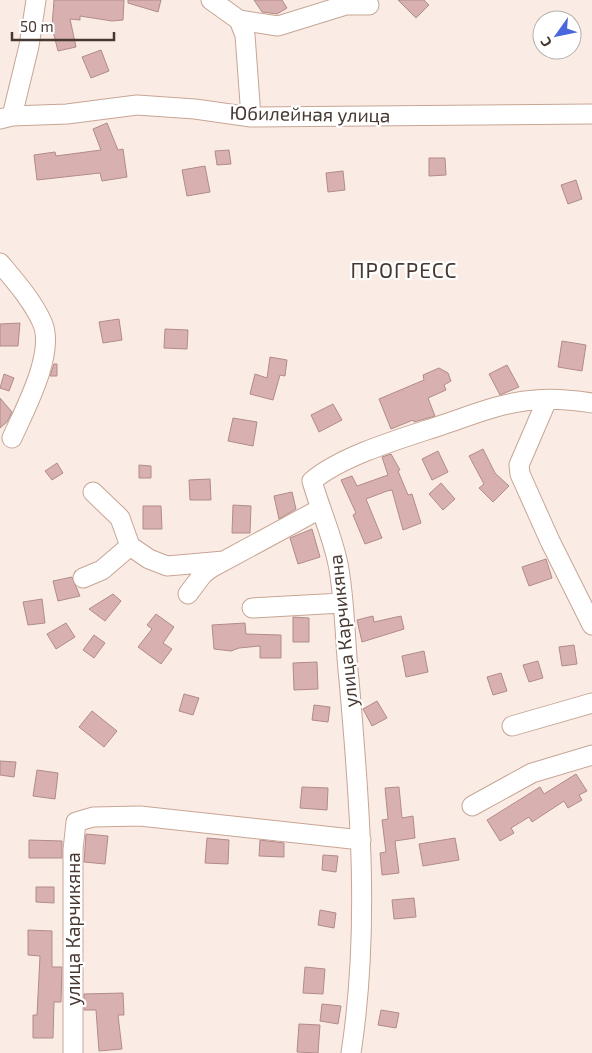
<svg xmlns="http://www.w3.org/2000/svg" width="592" height="1053" viewBox="0 0 592 1053" font-family="'Exo 2',sans-serif">
	<rect width="100%" height="100%" fill="#faece4"/>
	<path fill="#d8b0af" stroke="#b18b8a" d="M54 0H124L123 20 112 21 80 16V20L70 19 76 47 58 51 52 27Z
		M128 0H161L158 12 128 3Z
		M254 0H282L287 8 277 14 262 12Z
		M398 0H424L429 5 416 18Z
		M101 50 109 71 91 78 82 57Z
		M107 123 118 150 123 149 127 177 102 181 100 173 37 180 34 155 55 152 56 156 101 150 93 129Z
		M229 150 231 164 217 165 215 151Z
		M429 158H445L446 175 429 176Z
		M205 166 210 192 187 196 182 170Z
		M343 171 345 190 328 192 326 173Z
		M576 180 582 199 568 204 561 185Z
		M119 319 122 340 103 343 99 322Z
		M20 323 18 346H0V324Z
		M165 329 188 330 187 349 164 348Z
		M562 341 586 345 582 371 558 367Z
		M270 357 287 360 285 376 280 375 273 400 250 394 255 374 267 378Z
		M54 364H57V376H50Z
		M507 365 519 387 500 395 489 374Z
		M439 368 448 373 451 381 444 385 446 390 428 398 435 416 414 422 413 420 391 429 379 399 424 380 423 375Z
		M4 374 14 378 9 391 0 388Z
		M0 398 12 412 7 422 0 428Z
		M333 404 342 420 319 432 311 415Z
		M233 418 257 422 253 446 228 441Z
		M483 449 495 473 509 486 493 502 479 488 484 484 469 456Z
		M438 451 448 472 432 480 422 459Z
		M391 454 400 470 398 471 408 495 412 494 421 523 403 530 392 490 387 491 366 499 382 538 365 544 353 515 356 513 341 480 352 476 357 486 388 475 382 457Z
		M57 463 63 473 52 480 45 471Z
		M139 465 151 466V478H139Z
		M210 479 211 500H190L189 480Z
		M441 483 455 499 443 510 429 494Z
		M292 492 296 509 279 519 274 496Z
		M233 505 251 506 250 533H232Z
		M143 506H161L162 529H143Z
		M312 529 320 557 298 564 290 538Z
		M546 559 552 578 529 586 522 567Z
		M72 577 80 596 58 601 53 581Z
		M113 594 121 601 105 621 89 609Z
		M42 599 45 623 28 625 23 602Z
		M156 614 174 627 163 643 172 649 161 664 138 647 152 629 147 625Z
		M373 616 374 622 401 616 404 629 362 642 357 620Z
		M293 617 309 618V642H293Z
		M66 623 75 637 56 649 47 634Z
		M245 623 246 634 281 635V658H260V646L239 648 231 651 214 649 212 625Z
		M94 635 105 643 94 658 83 650Z
		M574 645 577 664 562 666 559 647Z
		M424 651 428 672 406 677 402 656Z
		M538 661 543 678 529 682 523 665Z
		M317 662 318 689 294 690 293 663Z
		M501 673 507 691 493 695 487 677Z
		M184 694 199 698 193 715 179 711Z
		M377 701 387 718 372 726 363 709Z
		M314 705 330 707 328 722 312 720Z
		M92 711 117 731 104 747 79 727Z
		M0 761 16 762 14 777 0 775Z
		M37 770 58 773 55 799 33 796Z
		M576 774 587 791 579 795 582 800 568 808 564 801 532 822 529 817 511 828 514 833 500 841 487 820 540 787 544 794Z
		M302 787 328 788 327 810 300 808Z
		M399 787 402 818 413 816 415 838 395 841 399 873 382 875 380 853 386 852 382 820 388 819 385 788Z
		M86 834 108 836 105 864 84 862Z
		M207 838 229 840 228 864 205 863Z
		M455 838 459 860 423 866 419 844Z
		M29 840 62 841V858H29Z
		M260 840 284 843V857L259 856Z
		M323 855 338 856 336 872 322 870Z
		M36 887H54V903L36 902Z
		M414 898 416 917 394 919 392 900Z
		M320 910 336 913 334 928 318 925Z
		M28 930 52 931V967H62L61 1002H54L53 1038H33V1015H37L40 956 28 955Z
		M305 967 325 969 323 994 303 993Z
		M123 993 124 1015H118L122 1049 99 1051 96 1010H84V994Z
		M322 1004 341 1006 338 1024 320 1021Z
		M381 1010 399 1013 396 1028 378 1025Z
		M299 1024 320 1025 318 1053 297 1052Z"/>
	<g fill="none" stroke-linecap="round" stroke-linejoin="round">
		<g stroke="#c7a594" stroke-width="21">
			<path id="minor" d="M211 0 239 20 245 35 251 117
				M239 20 278 26 346 5H369
				M12 116 29 46 36 0
				M0 119 12 116 67 114 137 105 195 109 251 117 592 114
				M0 263C15 281 32 300 42 322 56 352 25 409 12 438
				M547 400 519 465 520 474 550 541 592 625
				M93 492 120 518 130 546 149 559 167 566 224 561
				M83 578 102 570 130 546
				M188 594 203 574 211 568 320 509
				M252 608 342 603
				M512 726 592 703
				M472 806 532 773 592 755
				M73 1053V850L76 822 93 817 140 816 361 840
				M351 1053C370 930 360 804 349 680 345 645 345 598 338 564 332 535 320 509 312 481 343 455 403 438 442 425 472 415 503 402 535 400 554 398 573 400 592 403"/>
		</g>
		<use href="#minor" stroke="#fff" stroke-width="19"/>
	</g>
	<g text-anchor="middle" stroke-width="4.5" stroke-linejoin="round" paint-order="stroke">
		<g font-size="19" fill="#473932" stroke="#fff">
			<text transform="translate(310 114) rotate(1)" y="7">Юбилейная улица</text>
			<text transform="translate(343 631) rotate(-96)" y="7">улица Карчикяна</text>
			<text transform="translate(73 929) rotate(-90)" y="7">улица Карчикяна</text>
		</g>
		<g font-size="21" letter-spacing="1" fill="#473932" stroke="#fff">
			<text x="404" y="278">ПРОГРЕСС</text>
		</g>
	</g>
	<g transform="translate(557 35) rotate(237)"><circle r="24" fill="#ffffff" stroke="#b5b0ad"/>
	<path d="M0-4L9 19L0 12L-9 19Z" fill="#4a68dc"/>
	<text y="-8" font-size="14" font-weight="bold" text-anchor="middle" fill="#473932">С</text>
	</g>
	<path d="M12 32v8h102v-8" fill="none" stroke="#473932" stroke-width="2.5"/>
	<text x="20" y="32" font-size="15" fill="#473932" stroke="#ffffff" stroke-width="4" paint-order="stroke">50 m</text>
</svg>
